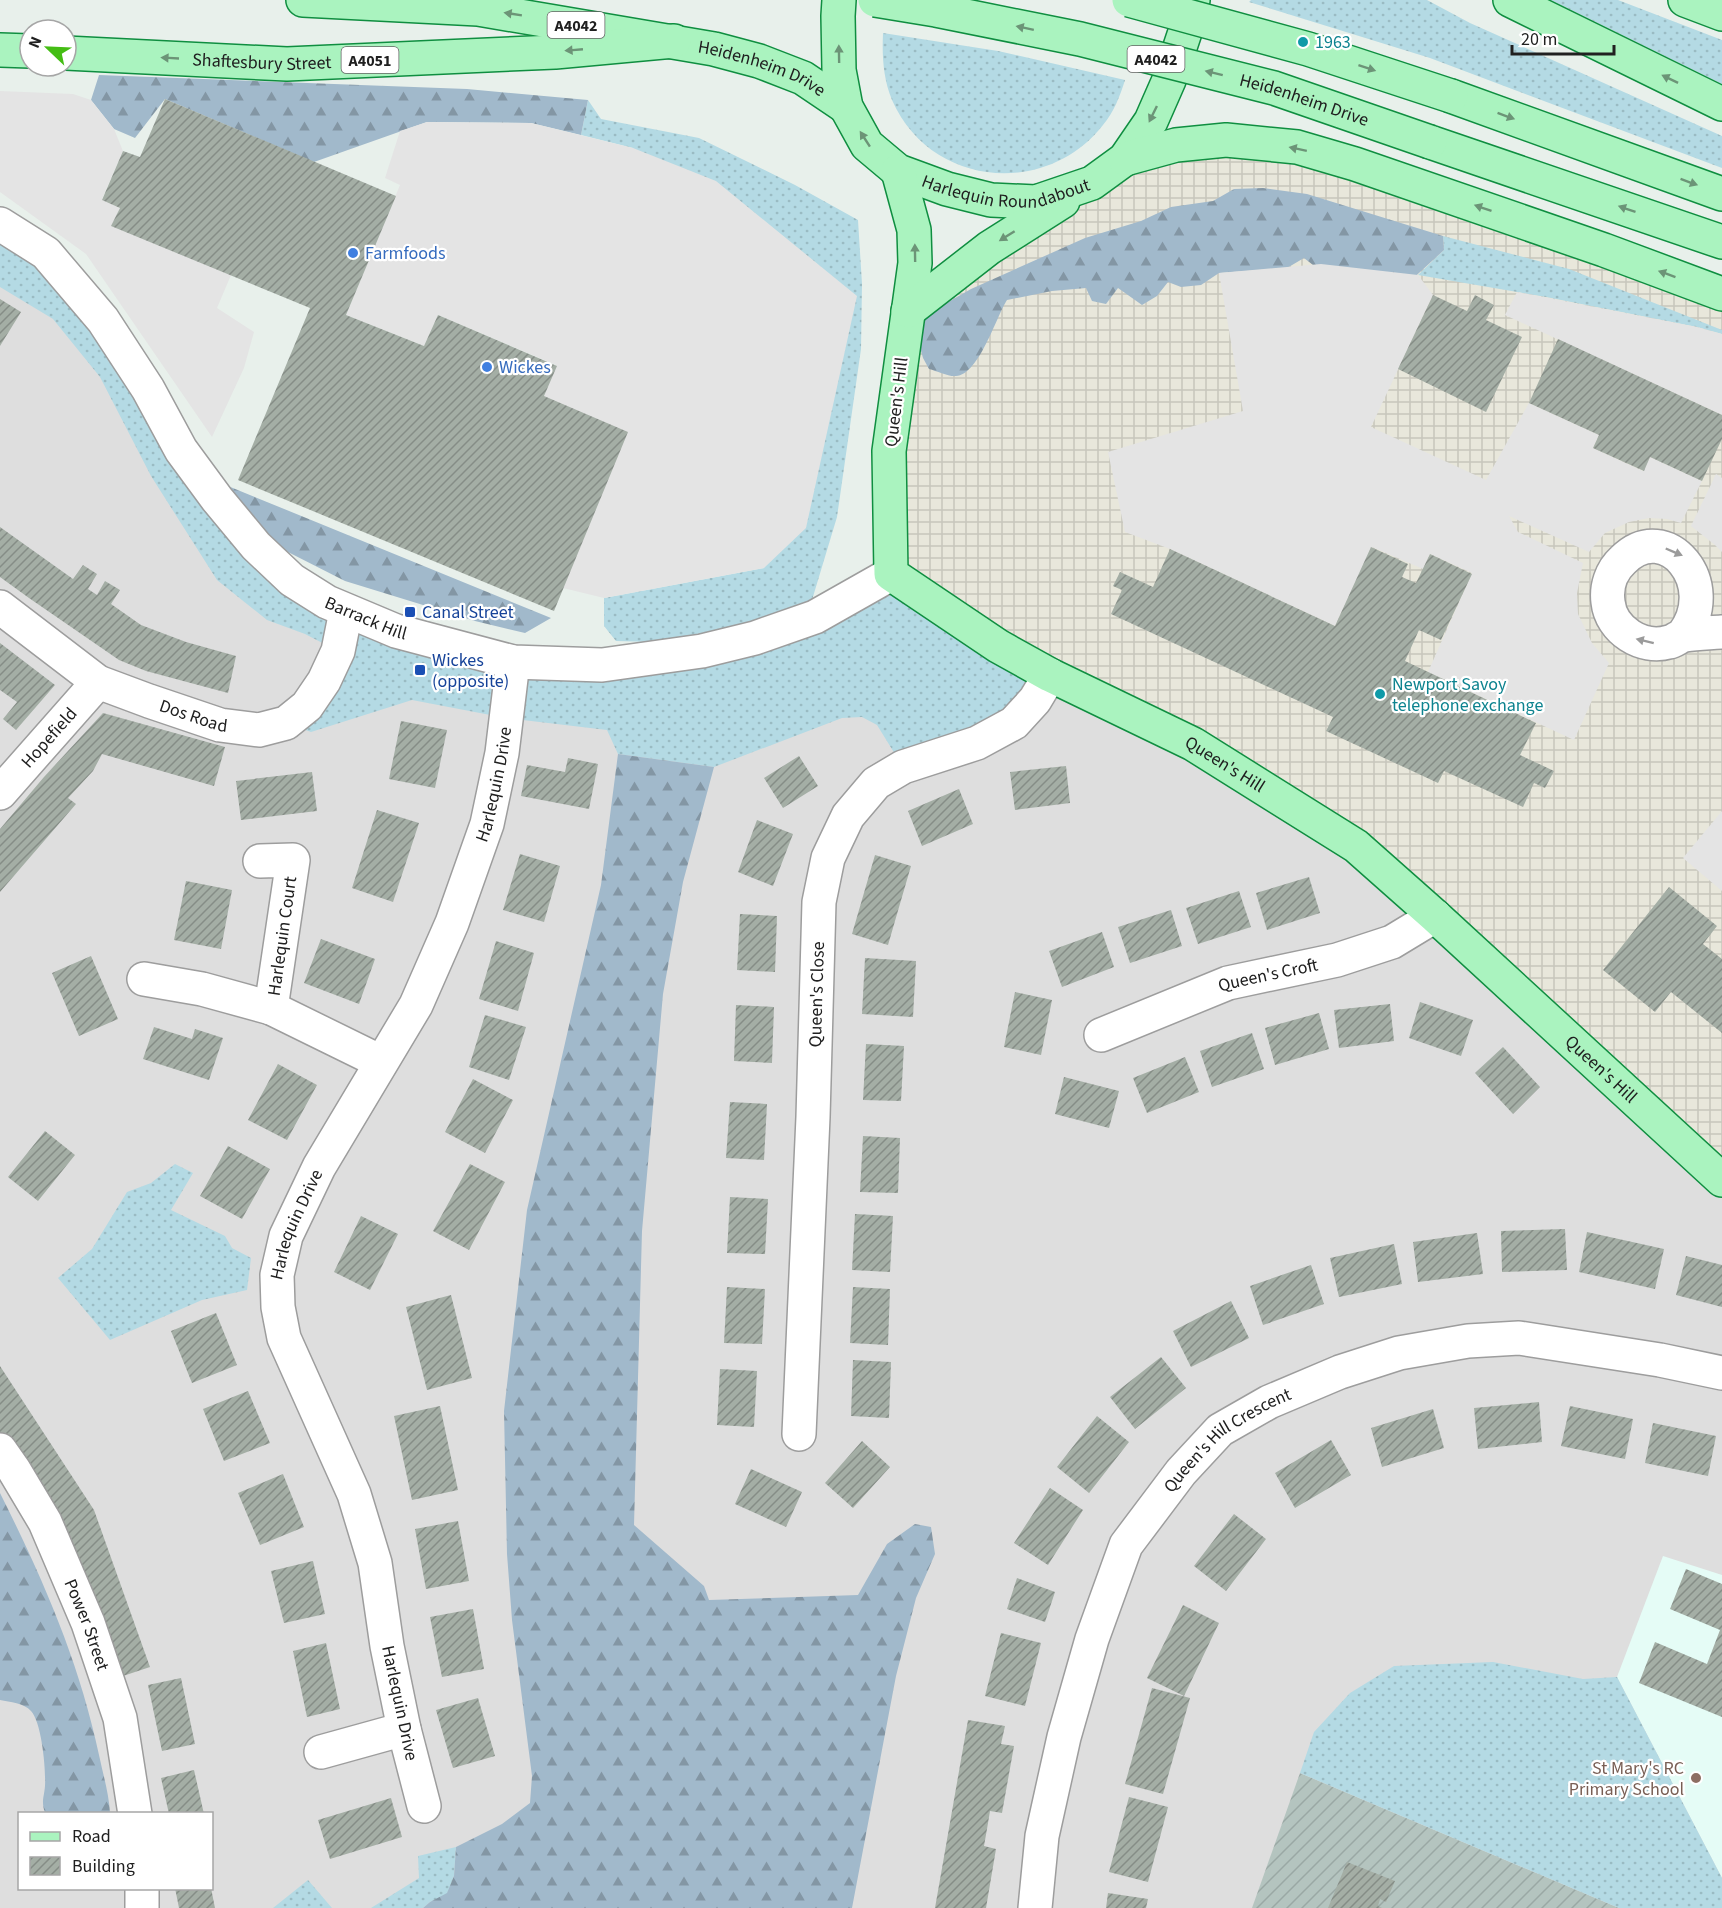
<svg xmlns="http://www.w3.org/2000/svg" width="1722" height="1908" viewBox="0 0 1722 1908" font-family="'Source Sans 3',sans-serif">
	<defs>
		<pattern id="industrial-grid" width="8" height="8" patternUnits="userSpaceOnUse" patternTransform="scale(1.5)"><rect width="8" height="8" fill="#e8e7db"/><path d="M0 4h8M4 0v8" fill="none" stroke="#c7c6bc"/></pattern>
		<pattern id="construction-furrows" width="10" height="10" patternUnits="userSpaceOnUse" patternTransform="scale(1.5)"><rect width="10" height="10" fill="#b4c4bf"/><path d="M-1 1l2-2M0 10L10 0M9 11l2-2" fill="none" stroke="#9aa8a4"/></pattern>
		<pattern id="grass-dots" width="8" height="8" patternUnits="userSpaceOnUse" patternTransform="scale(1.5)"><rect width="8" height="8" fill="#b4dae4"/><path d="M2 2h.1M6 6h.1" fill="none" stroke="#9abbc3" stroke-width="1.8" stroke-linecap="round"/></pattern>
		<pattern id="forest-firs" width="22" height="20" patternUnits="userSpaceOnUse" patternTransform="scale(1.5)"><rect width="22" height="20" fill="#a1b9cb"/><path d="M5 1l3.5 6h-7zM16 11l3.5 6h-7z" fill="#8396a4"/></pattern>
		<pattern id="building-hatch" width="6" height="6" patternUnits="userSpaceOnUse" patternTransform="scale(1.5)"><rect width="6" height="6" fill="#a4aea5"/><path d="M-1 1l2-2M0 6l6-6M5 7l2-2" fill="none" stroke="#858d86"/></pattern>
	</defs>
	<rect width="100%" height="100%" fill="#e8f0eb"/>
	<path fill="#dedede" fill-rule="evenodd" d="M0 249 292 580 447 645 639 660 891 574 1356 846 1722 1180V1908H0ZM20 1814H212V1888H20Z"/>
	<path fill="url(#industrial-grid)" d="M1226 140 1722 294V1180L1356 846 891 574 908 311 1092 183Z"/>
	<path fill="#e5fcf6" d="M1663 1556 1722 1575V1878L1617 1677Z"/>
	<path fill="url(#construction-furrows)" d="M1300 1773 1619 1908H1252Z"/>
	<path fill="url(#grass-dots)" d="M1251 0H1427L1470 23 1722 136V168L1430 58 1249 2Z
		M1551 0H1618L1722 40V84Z
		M883 33 998 51 1125 80C1120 96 1114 112 1103 125 1046 198 930 187 892 100 883 78 882 56 883 33Z
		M588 100 601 119 699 138 795 185 858 220 862 284 861 349 837 517 812 600 741 626 653 642 616 641 604 626V598L764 568 633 148 581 135Z
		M0 224 46 253 292 580 447 645 639 660 891 574 1050 675 1035 700 903 767 877 725 862 717 842 718 714 767 618 754 607 730 506 718 412 700 311 732 286 723 338 651 305 634 267 620 217 580 151 476 100 377 53 319 0 287Z
		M1443 236 1569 269 1722 330V334L1697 327 1546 297 1418 275 1444 250Z
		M175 1164 193 1173 171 1210 225 1236 232 1248 251 1258 247 1290 202 1300 110 1340 58 1278 92 1249 127 1192 151 1183Z
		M1493 1662 1583 1679 1617 1677 1722 1878V1908H1619L1300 1773 1314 1732 1350 1693 1394 1666Z
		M456 1847 454 1876 447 1894 430 1902 423 1908H371L419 1878 418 1856Z
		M308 1880 332 1908H273Z"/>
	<path fill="url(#forest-firs)" d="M99 75 467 89 588 100 581 135 531 123 427 122 314 162 165 99 135 138 114 129 91 100Z
		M1263 188 1307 194 1443 236 1444 250 1407 284 1313 265 1304 258 1287 268 1219 273 1201 285 1181 287 1168 282 1157 296 1142 305 1118 288 1106 304 1092 301 1086 288 1052 291 1007 300C996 317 979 375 956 376 949 377 937 371 929 369L923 358 919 344V328L929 313 971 289 1085 238 1141 221 1171 207 1213 201 1234 189Z
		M223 484 551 618 525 633 475 621 345 581 282 549Z
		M618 754 714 767 683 882 663 994 642 1231 634 1525 704 1586 709 1600 858 1595 887 1544 915 1524 931 1527 935 1554 916 1598 896 1676 852 1908H423L430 1902 447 1893 454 1876 456 1847 502 1824 530 1803 532 1776 512 1620 507 1554 504 1411 527 1210 601 885Z
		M0 1493C43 1579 79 1661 99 1755 103 1774 109 1794 110 1813H45C41 1801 44 1798 45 1786 46 1770 42 1723 31 1711 24 1703 10 1702 0 1700Z"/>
	<path fill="#e4e4e4" d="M0 91 73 94 91 100 114 129 123 151 102 199 120 208 112 226 231 275 217 308 254 332 244 368 212 437 86 254 0 192Z
		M427 122 531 123 633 148 716 181 857 296 806 528 764 568 604 598 563 588 544 396 556 365 438 315 424 346 346 315 400 185 385 178 400 131Z
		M1321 264 1418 275 1433 295 1371 427 1486 480 1529 403 1599 435 1593 448 1643 471 1650 457 1702 481 1681 523 1667 519 1649 518 1629 522 1605 533 1589 552 1509 516 1518 532 1583 563 1577 593 1578 614 1592 643 1609 663 1574 740 1428 672 1472 573 1430 554 1423 569 1372 547 1335 626 1170 549 1125 532 1108 452 1243 411 1219 273Z
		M1517 292 1697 327 1722 334V415L1505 315Z
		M1716 474 1722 478V552L1715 545 1691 526Z
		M1722 811V891L1683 858Z"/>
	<path fill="url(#building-hatch)" d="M165 99 396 196 346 315 424 346 438 315 557 366 544 396 628 432 554 611 238 480 310 308 111 226 120 208 102 200 123 151 140 157Z
		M1433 295 1467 311 1475 295 1494 305 1486 320 1522 337 1486 412 1398 369Z
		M0 299 21 312 0 346Z
		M1558 339 1722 415V439L1702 481 1650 457 1644 471 1593 448 1599 435 1529 403Z
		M0 527 73 579 83 565 97 574 88 589 97 595 105 581 120 590 111 604 141 625 186 642 236 656 228 693 146 671 119 660 29 598 0 577Z
		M1371 547 1408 564 1402 577 1416 583 1430 554 1472 574 1441 640 1419 630 1405 661 1536 723 1520 755 1554 771 1545 788 1534 783 1523 807 1444 771 1438 783 1326 731 1333 717 1111 614 1122 590 1113 586 1120 572 1153 587 1170 549 1335 626Z
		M0 643 55 685 16 730 3 719 17 702 0 690Z
		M103 713 225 747 214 786 102 754 93 771 68 798 76 804 0 892V829L44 777Z
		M401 721 447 730 435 788 389 779Z
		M799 756 818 786 783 808 764 778Z
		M568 758 598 764 589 809 521 796 527 765 565 772Z
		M1066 766 1070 803 1015 810 1010 772Z
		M312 772 317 811 241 820 236 781Z
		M959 789 973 824 922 846 908 811Z
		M377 810 419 823 393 902 352 888Z
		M757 820 793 834 773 886 738 872Z
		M520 854 560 866 544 922 503 910Z
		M875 855 911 866 888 945 852 934Z
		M1309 877 1320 913 1267 930 1256 893Z
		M186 881 232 890 221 949 174 940Z
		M1669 887 1717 926 1703 944 1722 959V1033L1671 992 1655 1012 1603 970Z
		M1239 891 1251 927 1198 944 1186 908Z
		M1171 910 1182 946 1130 963 1118 927Z
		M740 914 777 916 775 972 737 970Z
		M1102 932 1114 967 1062 987 1049 951Z
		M321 939 375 959 359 1004 304 983Z
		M496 941 534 953 518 1011 479 999Z
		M91 956 118 1019 79 1036 52 973Z
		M865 958 916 961 913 1017 862 1014Z
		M1015 992 1052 1000 1041 1055 1004 1047Z
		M1420 1002 1473 1020 1461 1056 1409 1038Z
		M1390 1004 1394 1041 1339 1048 1334 1010Z
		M736 1005 774 1007 772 1063 734 1061Z
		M1319 1013 1329 1049 1275 1065 1265 1028Z
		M485 1015 526 1027 509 1080 469 1067Z
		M154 1027 192 1039 195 1029 223 1038 209 1080 143 1059Z
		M1252 1033 1264 1069 1212 1087 1200 1051Z
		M866 1044 904 1046 901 1101 863 1100Z
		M1503 1047 1540 1087 1513 1114 1475 1073Z
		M1185 1057 1199 1092 1147 1113 1133 1078Z
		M278 1064 317 1085 287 1140 248 1120Z
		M1064 1077 1119 1091 1109 1128 1055 1114Z
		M473 1079 513 1100 485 1153 445 1132Z
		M730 1102 767 1104 764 1160 726 1158Z
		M45 1131 75 1155 38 1201 8 1177Z
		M863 1136 900 1138 898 1193 860 1192Z
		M228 1146 270 1169 242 1219 200 1196Z
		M470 1164 505 1182 469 1250 433 1231Z
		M730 1197 768 1199 765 1254 727 1253Z
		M855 1214 893 1216 890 1272 852 1270Z
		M361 1216 398 1234 370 1290 334 1272Z
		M1565 1229 1567 1270 1502 1272 1501 1231Z
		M1587 1232 1664 1249 1655 1289 1579 1272Z
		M1477 1233 1483 1274 1418 1282 1413 1242Z
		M1394 1244 1402 1284 1339 1297 1330 1258Z
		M1686 1256 1722 1265V1307L1676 1295Z
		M1311 1265 1324 1304 1263 1325 1250 1286Z
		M727 1287 765 1289 762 1344 724 1343Z
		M853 1287 890 1289 888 1345 850 1343Z
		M451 1295 472 1378 427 1390 406 1307Z
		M1231 1301 1249 1338 1191 1367 1173 1331Z
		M216 1313 237 1365 192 1383 171 1331Z
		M1161 1357 1186 1388 1135 1429 1110 1397Z
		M853 1360 891 1362 889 1418 851 1416Z
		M0 1366 94 1510 150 1667 117 1678 61 1527 0 1433Z
		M720 1369 757 1371 754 1427 717 1425Z
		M248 1391 270 1443 224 1461 203 1409Z
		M1539 1402 1542 1442 1478 1449 1474 1408Z
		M440 1406 458 1490 412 1500 394 1416Z
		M1570 1406 1633 1419 1625 1459 1561 1446Z
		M1433 1409 1444 1448 1382 1467 1371 1428Z
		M1097 1416 1129 1442 1089 1493 1057 1467Z
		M1653 1423 1716 1436 1708 1476 1645 1463Z
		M1331 1440 1351 1475 1295 1508 1275 1473Z
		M862 1441 890 1467 853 1508 825 1483Z
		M751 1469 802 1492 786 1527 735 1504Z
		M283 1474 304 1527 260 1545 238 1493Z
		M1050 1488 1083 1510 1048 1565 1014 1543Z
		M1234 1514 1266 1539 1226 1591 1194 1566Z
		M458 1521 469 1581 426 1589 415 1529Z
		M313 1561 325 1614 284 1623 271 1571Z
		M1686 1569 1722 1584V1717L1639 1683 1655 1642 1707 1664 1720 1630 1670 1609Z
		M1017 1578 1055 1592 1045 1622 1007 1609Z
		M1183 1605 1219 1623 1184 1696 1147 1678Z
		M473 1609 484 1669 442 1677 430 1617Z
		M1001 1633 1041 1643 1025 1706 985 1696Z
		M326 1643 340 1709 307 1717 293 1651Z
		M181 1678 195 1744 162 1751 148 1685Z
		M1152 1688 1190 1698 1163 1794 1125 1784Z
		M478 1698 495 1756 453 1768 436 1710Z
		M968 1720 1005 1726 1001 1744 1014 1746 1002 1813 990 1811 987 1829 984 1846 996 1849 986 1908H935Z
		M194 1770 204 1814H169L161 1778Z
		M1129 1797 1168 1807 1148 1882 1109 1872Z
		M391 1798 402 1837 330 1859 318 1820Z
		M1347 1862 1395 1881 1386 1902 1380 1899 1378 1906 1382 1908H1328Z
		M175 1888H211L215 1908H179Z
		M1108 1893 1148 1899 1146 1908H1106Z"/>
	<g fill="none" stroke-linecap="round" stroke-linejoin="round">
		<g stroke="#9d9d9d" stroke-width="36">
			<g id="minor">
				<path id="s1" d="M0 224 46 253 103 320 148 389 181 450 217 499 256 546 292 580 327 602 396 631 513 662 602 665 702 651 755 638 815 617 891 574"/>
				<path id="s2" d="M0 607 98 682 149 701 220 725 259 730 286 723 307 706 324 681 338 651 346 611"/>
				<path d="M1683 635C1722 584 1666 517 1623 560 1611 571 1606 587 1608 602 1611 630 1642 650 1669 642 1675 641 1679 636 1685 635 1697 633 1710 633 1722 632"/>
				<path id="s3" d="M0 793 98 682"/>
				<path d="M260 861 293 860 271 1008"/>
				<path d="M144 979 202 989 271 1008 381 1062"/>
				<path id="s4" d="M1101 1035 1228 983 1337 960 1392 942 1435 916"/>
				<path id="s5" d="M799 1434 813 1117 819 902 828 858 848 816 876 783 903 767 977 743 1014 723 1035 700 1050 675"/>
				<path id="s6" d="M0 1450 14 1470 45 1522 88 1623 120 1718 135 1814"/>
				<path d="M321 1752 404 1729"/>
				<path id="s7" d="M424 1806 404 1729 387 1646 375 1563 354 1494 284 1338 278 1307 277 1275 286 1236 319 1167 416 1005 452 923 487 824 502 753 513 662"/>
				<path d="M142 1888V1908"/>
				<path id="s8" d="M1035 1908 1042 1836 1064 1737 1092 1639 1126 1545 1181 1472 1220 1430 1269 1402 1340 1372 1399 1353 1468 1341 1519 1338 1660 1360 1722 1373"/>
			</g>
		</g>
		<g stroke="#0f8e40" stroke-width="36">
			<g id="major">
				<path id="s9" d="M303 0 478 9 714 49 759 61 803 78 846 107"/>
				<path id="s10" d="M839 0 838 16 839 70 846 107 867 145 898 171 947 189 991 200 1036 202 1092 183 1125 159 1151 121 1169 80 1187 26 1193 0"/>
				<path d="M1510 0 1722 104"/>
				<path d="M1685 0 1722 14"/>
				<path d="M0 50 30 51"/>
				<path id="s11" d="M66 53 287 64 555 52 674 41"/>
				<path d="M1451 96 1722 194"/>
				<path d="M1430 142 1722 242"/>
				<path d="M1125 159 1176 145 1226 140 1297 147 1355 164 1604 250 1722 294"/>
				<path id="s12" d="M898 171 914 230 915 263 889 451 891 574 998 646 1050 675 1193 744 1356 846 1435 916 1722 1180"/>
				<path d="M908 311 989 248 1063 201"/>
			</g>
		</g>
		<use href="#minor" stroke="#fff" stroke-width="33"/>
		<use href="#major" stroke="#aaf3bf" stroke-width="33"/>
		<g stroke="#0f8e40" stroke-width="36" stroke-linecap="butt">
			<g id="major-bridge">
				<path id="s13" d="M875 0 936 10 1080 39 1274 88 1430 142"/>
				<path d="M1129 0 1308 49 1451 96"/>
			</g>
		</g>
		<use href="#major-bridge" stroke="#aaf3bf" stroke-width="33"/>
	</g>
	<defs><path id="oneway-solid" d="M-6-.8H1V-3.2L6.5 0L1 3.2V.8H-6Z" transform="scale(1.5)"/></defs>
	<g fill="#6c9477">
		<use href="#oneway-solid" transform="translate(513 14) rotate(-171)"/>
		<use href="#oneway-solid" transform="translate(1025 28) rotate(-168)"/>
		<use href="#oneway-solid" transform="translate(574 50) rotate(175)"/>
		<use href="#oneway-solid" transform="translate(839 54) rotate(-91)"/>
		<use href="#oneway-solid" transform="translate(170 58) rotate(-177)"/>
		<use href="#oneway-solid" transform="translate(1367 68) rotate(18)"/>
		<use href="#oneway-solid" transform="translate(1214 73) rotate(-166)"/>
		<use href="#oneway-solid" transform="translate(1670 79) rotate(-154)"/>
		<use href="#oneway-solid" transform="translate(1153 114) rotate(116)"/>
		<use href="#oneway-solid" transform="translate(1506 116) rotate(20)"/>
		<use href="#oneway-solid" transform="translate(865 139) rotate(-123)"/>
		<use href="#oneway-solid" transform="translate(1298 149) rotate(-168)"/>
		<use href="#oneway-solid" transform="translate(1689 182) rotate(20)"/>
		<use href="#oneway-solid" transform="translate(1483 208) rotate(-161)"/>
		<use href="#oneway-solid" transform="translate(1627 209) rotate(-161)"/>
		<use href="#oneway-solid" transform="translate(1007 236) rotate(148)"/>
		<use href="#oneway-solid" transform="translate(915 253) rotate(-91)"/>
		<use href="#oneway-solid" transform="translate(1667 274) rotate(-160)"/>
	</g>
	<g fill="#9b9b9b">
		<use href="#oneway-solid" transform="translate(1674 552) rotate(23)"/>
		<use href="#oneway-solid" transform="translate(1645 641) rotate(-166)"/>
	</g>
	<g fill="#0f9aa8" stroke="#fff" stroke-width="2">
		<circle cx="1303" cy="42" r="6"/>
		<circle cx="1380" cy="694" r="6"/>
	</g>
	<g fill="#3f7fe0" stroke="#fff" stroke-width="2">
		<circle cx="353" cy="253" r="6"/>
		<circle cx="487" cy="367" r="6"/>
	</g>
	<g fill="#1a4fb4" stroke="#fff" stroke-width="2">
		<rect x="404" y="606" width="12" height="12" rx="3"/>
		<rect x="414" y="664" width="12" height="12" rx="3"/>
	</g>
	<circle fill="#8d6e63" stroke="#fff" stroke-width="2" cx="1696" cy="1778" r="6"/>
	<g text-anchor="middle" stroke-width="4.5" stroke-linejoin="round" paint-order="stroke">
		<g fill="#fff" stroke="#636363" stroke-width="1.5">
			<rect x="547.5" y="12" width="57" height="26" rx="4.5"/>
			<rect x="1127.5" y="46" width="57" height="26" rx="4.5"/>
			<rect x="341.5" y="47" width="57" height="26" rx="4.5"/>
		</g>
		<g font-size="16" font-weight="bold" fill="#202020">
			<text x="576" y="31">A4042</text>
			<text x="1156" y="65">A4042</text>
			<text x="370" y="66">A4051</text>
		</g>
		<g font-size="18" fill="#0d838f" stroke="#fff" text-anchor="start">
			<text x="1315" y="48">1963</text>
			<text x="1392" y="690">Newport Savoy<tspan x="1392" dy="21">telephone exchange</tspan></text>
		</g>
		<g font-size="18" fill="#202020" stroke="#fff">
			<text dy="6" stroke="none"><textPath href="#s11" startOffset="196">Shaftesbury Street</textPath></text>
			<text dy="6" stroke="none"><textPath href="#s9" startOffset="466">Heidenheim Drive</textPath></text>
			<text dy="6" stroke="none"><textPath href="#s13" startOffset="441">Heidenheim Drive</textPath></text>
			<text dy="6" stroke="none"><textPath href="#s10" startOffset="304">Harlequin Roundabout</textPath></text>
			<text transform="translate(896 402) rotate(-83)" y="6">Queen's Hill</text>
			<text dy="6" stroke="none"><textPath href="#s1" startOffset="549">Barrack Hill</textPath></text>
			<text dy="6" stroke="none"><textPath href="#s2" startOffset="225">Dos Road</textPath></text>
			<text dy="6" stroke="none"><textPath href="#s3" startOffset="74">Hopefield</textPath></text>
			<text dy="6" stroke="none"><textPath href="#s12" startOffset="792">Queen's Hill</textPath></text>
			<text dy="6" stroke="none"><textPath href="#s7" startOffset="1095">Harlequin Drive</textPath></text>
			<text transform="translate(282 936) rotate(-82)" y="6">Harlequin Court</text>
			<text dy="6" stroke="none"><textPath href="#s4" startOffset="178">Queen's Croft</textPath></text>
			<text dy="6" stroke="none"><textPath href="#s5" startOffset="440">Queen's Close</textPath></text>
			<text dy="6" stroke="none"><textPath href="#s12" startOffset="1278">Queen's Hill</textPath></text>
			<text dy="6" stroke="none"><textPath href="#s7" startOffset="609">Harlequin Drive</textPath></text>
			<text dy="6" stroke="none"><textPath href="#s8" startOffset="524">Queen's Hill Crescent</textPath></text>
			<text dy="6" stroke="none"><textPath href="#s6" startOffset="196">Power Street</textPath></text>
			<text transform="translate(400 1703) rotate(78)" y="6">Harlequin Drive</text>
		</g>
		<g font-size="18" fill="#366cbe" stroke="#fff" text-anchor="start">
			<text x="365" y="259">Farmfoods</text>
			<text x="499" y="373">Wickes</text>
		</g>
		<g font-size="18" fill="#164399" stroke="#fff" text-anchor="start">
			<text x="422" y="618">Canal Street</text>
			<text x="432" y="666">Wickes<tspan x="432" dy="21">(opposite)</tspan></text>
		</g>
		<g font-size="18" fill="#785e54" stroke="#fff" text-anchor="end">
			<text x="1684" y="1774">St Mary's RC<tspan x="1684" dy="21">Primary School</tspan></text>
		</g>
	</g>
	<rect x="18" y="1812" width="195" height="78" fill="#ffffff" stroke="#a6a6a6" stroke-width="1.5"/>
	<rect x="30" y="1832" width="30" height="9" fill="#aaf3bf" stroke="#a6a6a6" stroke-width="1.5"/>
	<text x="72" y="1842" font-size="18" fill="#202020">Road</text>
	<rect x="30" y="1857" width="30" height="18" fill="url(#building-hatch)" stroke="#a6a6a6" stroke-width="1.5"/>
	<text x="72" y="1872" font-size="18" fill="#202020">Building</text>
	<g transform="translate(48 48) rotate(293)"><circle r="28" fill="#ffffff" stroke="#a6a6a6" stroke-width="1.5"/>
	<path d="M0-4.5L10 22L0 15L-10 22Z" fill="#44bd14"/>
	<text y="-9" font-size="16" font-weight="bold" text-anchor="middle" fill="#202020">N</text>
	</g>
	<path d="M1512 45v9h102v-9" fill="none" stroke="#202020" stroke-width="3"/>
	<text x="1521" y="45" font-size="18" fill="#202020" stroke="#ffffff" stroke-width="4.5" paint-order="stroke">20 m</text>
</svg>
